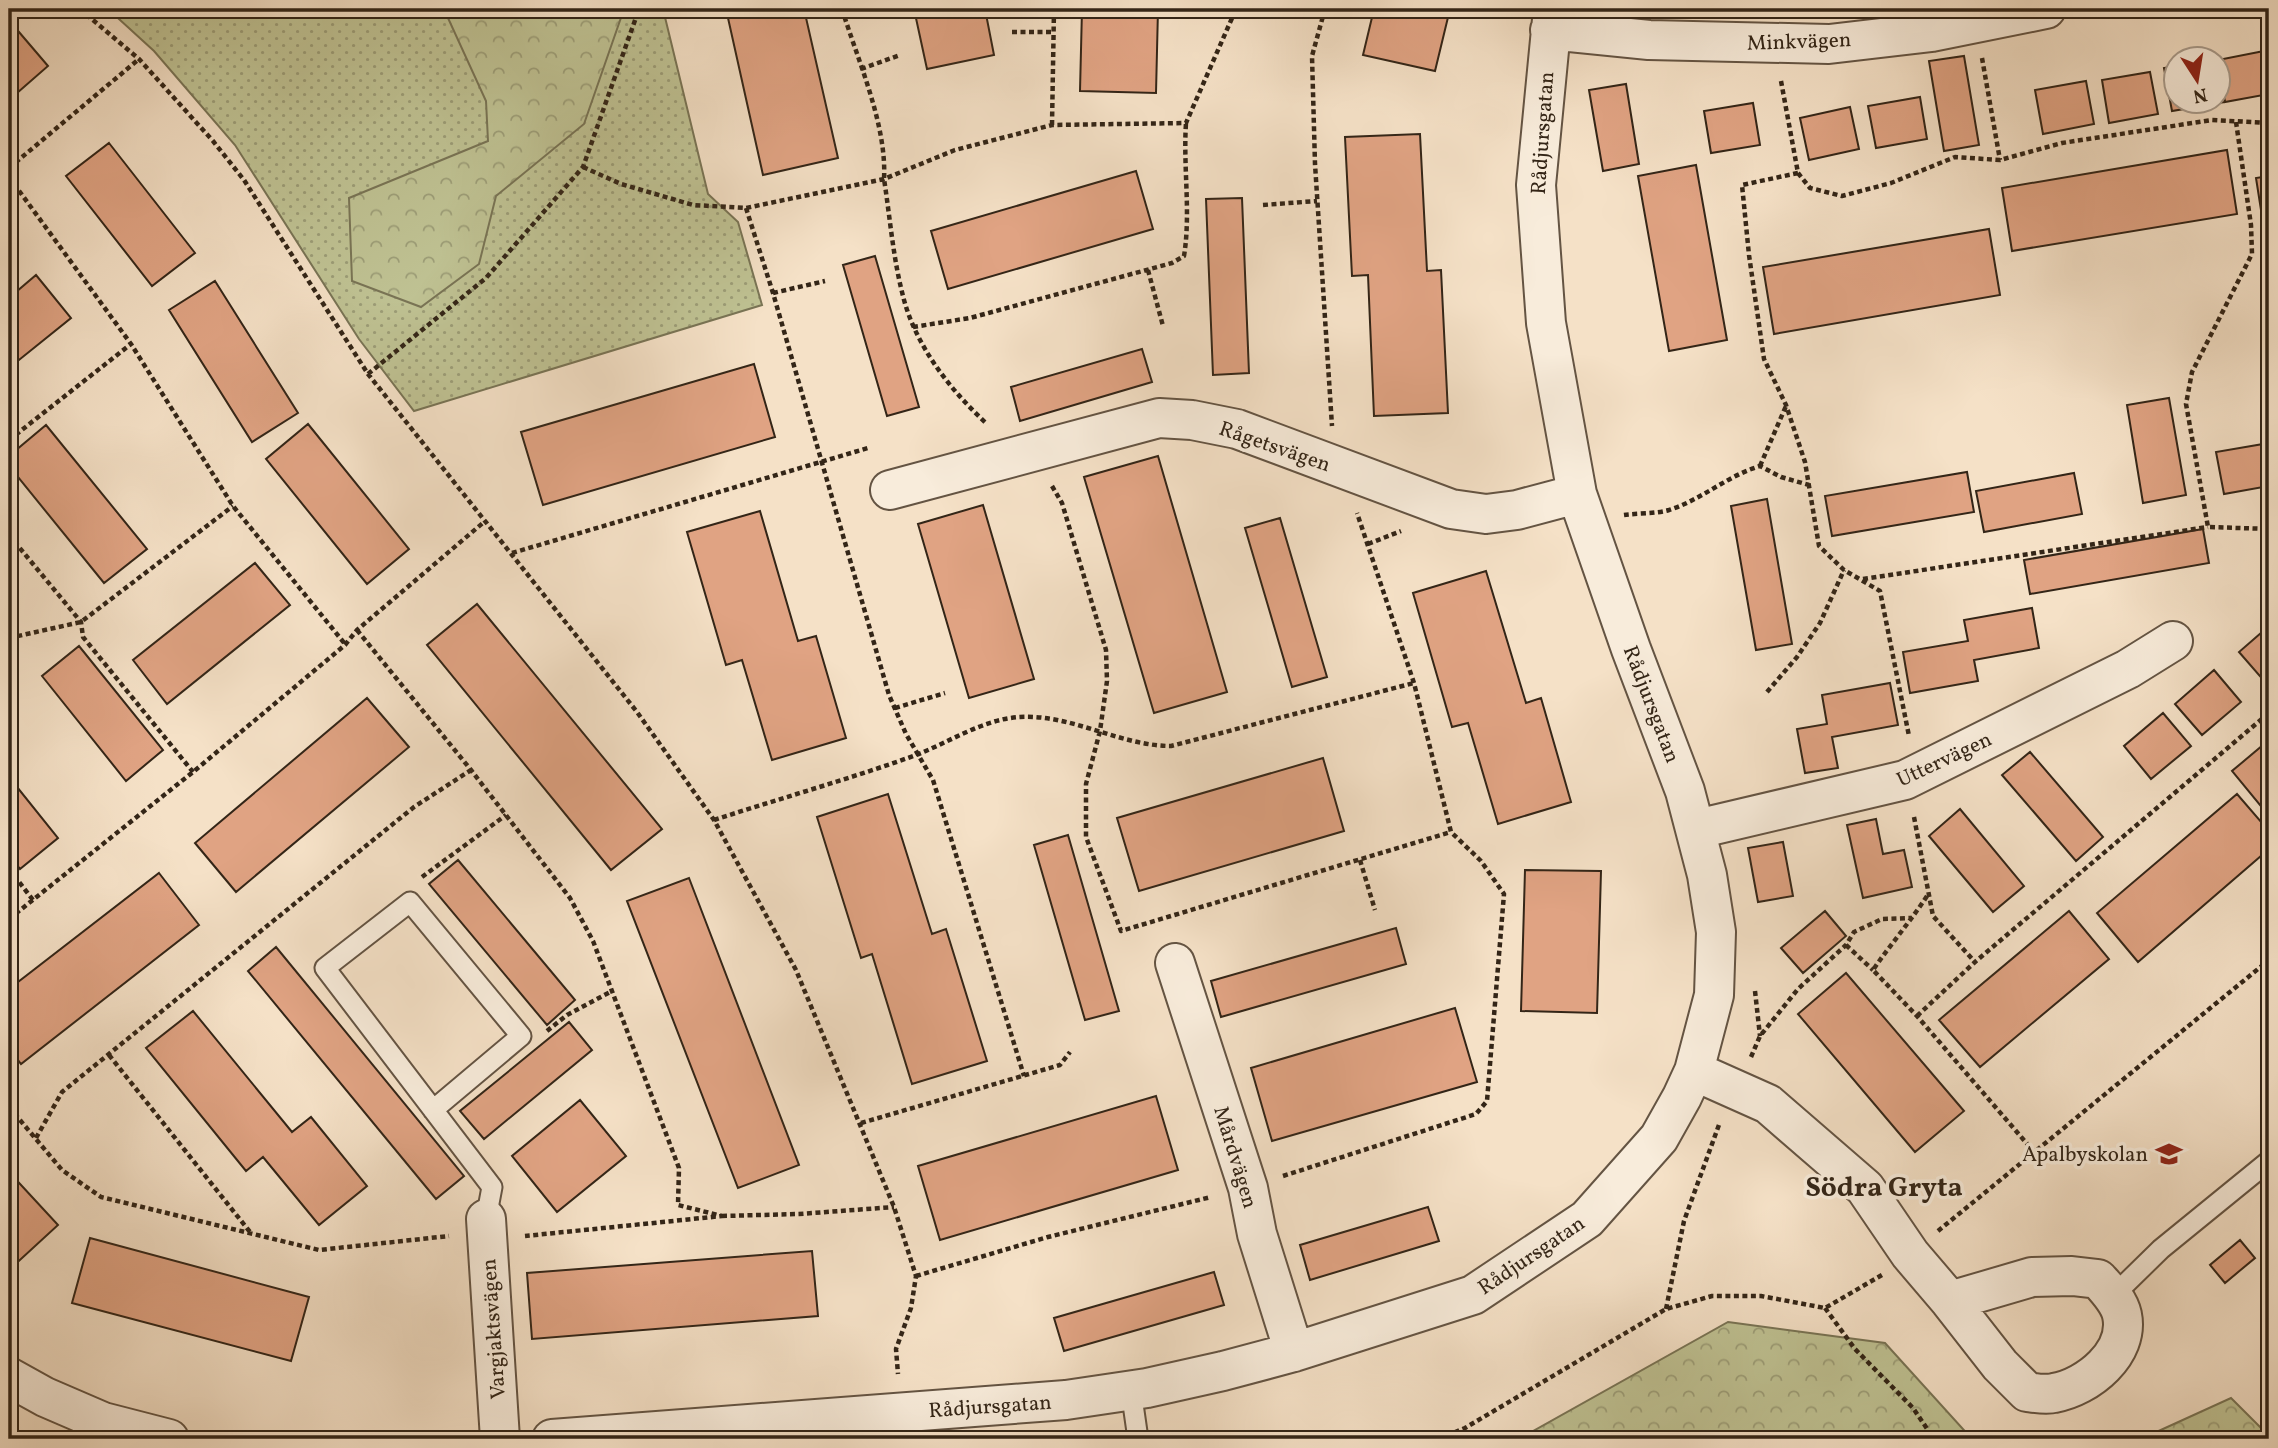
<svg xmlns="http://www.w3.org/2000/svg" width="2278" height="1448" viewBox="0 0 2278 1448" font-family="Vollkorn,serif">
	<defs>
		<pattern id="grass-dots" width="8" height="8" patternUnits="userSpaceOnUse" patternTransform="scale(1.75)"><rect width="8" height="8" fill="#bfc293"/><path d="M2 2h.1M6 6h.1" fill="none" stroke="#9c9d77" stroke-width="1.8" stroke-linecap="round"/></pattern>
		<pattern id="forest-crowns" width="20" height="18" patternUnits="userSpaceOnUse" patternTransform="scale(1.75)"><rect width="20" height="18" fill="#bfc293"/><path d="M2 6a3 3 0 1 1 6 0M12 15a3 3 0 1 1 6 0" fill="none" stroke="#9c9d77"/></pattern>
	</defs>
	<rect width="100%" height="100%" fill="#f5e1c7"/>
	<filter id="stains"><feTurbulence type="fractalNoise" baseFrequency=".00286" numOctaves="4"/><feColorMatrix values="0 0 0 0 .2 0 0 0 0 .09 0 0 0 0 .02 0 0 0 .5 -.17"/></filter>
	<radialGradient id="worn" r=".72"><stop offset=".6" stop-color="#630" stop-opacity="0"/><stop offset="1" stop-color="#630" stop-opacity=".3"/></radialGradient>
	<path fill="url(#grass-dots)" stroke="#797455" stroke-width="2" d="M108 9H663L708 194 738 222 762 305 414 411 359 339 235 145 154 51Z"/>
	<path fill="url(#forest-crowns)" stroke="#797455" stroke-width="2" d="M453 9H624L584 124 496 196 479 264 421 307 352 281 349 198 488 141 486 101 448 18Z
		M1728 1322 1885 1343 1972 1439H1519Z
		M2231 1398 2269 1436V1439H2141Z"/>
	<path fill="#e0a383" stroke="#332517" stroke-width="2" d="M726 9H804L838 158 763 175Z
		M914 9H985L994 55 927 69Z
		M1082 9H1158L1156 93 1080 91Z
		M1374 9H1450L1435 71 1363 55Z
		M13 25 48 66 9 100V28Z
		M2269 50V94L2225 102 2218 60Z
		M1964 56 1979 145 1944 151 1929 61Z
		M2176 66V102H2218V67L2225 102 2172 111 2164 68Z
		M2150 72 2158 114 2109 123 2102 80Z
		M2086 81 2094 124 2043 134 2035 90Z
		M1626 84 1639 164 1603 171 1589 90Z
		M1920 97 1927 139 1876 148 1868 106Z
		M1753 103 1760 145 1711 153 1704 111Z
		M1850 107 1859 149 1809 160 1800 118Z
		M1420 134 1427 271 1441 270 1448 413 1374 416 1368 275 1352 276 1345 137Z
		M109 143 195 253 152 286 66 176Z
		M2227 150 2237 214 2012 251 2002 188Z
		M1696 165 1727 340 1669 351 1638 176Z
		M1136 171 1153 229 948 289 931 231Z
		M2269 176V241L2266 242 2256 178Z
		M1242 198 1249 373 1213 375 1206 199Z
		M1989 229 2000 295 1774 334 1763 267Z
		M875 256 919 407 887 416 843 265Z
		M36 275 71 318 9 368V298Z
		M215 281 298 413 252 442 169 310Z
		M1142 349 1152 382 1020 421 1011 387Z
		M754 364 775 437 543 505 521 432Z
		M2169 398 2186 495 2143 503 2127 405Z
		M308 424 409 549 367 584 266 459Z
		M46 425 147 549 104 583 9 466V456Z
		M2269 443V486L2224 494 2216 452Z
		M1158 456 1227 692 1154 713 1084 477Z
		M1967 472 1974 512 1832 536 1825 496Z
		M2074 473 2082 514 1984 532 1976 491Z
		M1767 499 1792 644 1756 650 1731 506Z
		M983 505 1034 679 969 698 918 524Z
		M760 511 798 641 816 636 846 738 772 760 742 660 726 665 687 532Z
		M1280 518 1327 677 1292 687 1245 528Z
		M2203 529 2209 563 2030 594 2024 560Z
		M255 563 290 605 167 704 133 660Z
		M1486 571 1526 703 1541 698 1571 802 1498 824 1468 723 1452 727 1413 593Z
		M477 604 662 829 611 870 427 645Z
		M2032 608 2039 648 1974 660 1978 681 1910 693 1903 652 1968 641 1964 620Z
		M2269 626V679L2265 682 2239 652Z
		M79 646 163 750 126 781 42 676Z
		M2214 670 2241 702 2202 735 2175 704Z
		M1890 683 1898 725 1832 737 1838 768 1805 773 1797 729 1827 724 1822 695Z
		M367 698 409 747 236 892 195 843Z
		M2163 713 2191 746 2151 779 2124 746Z
		M2269 740V816L2232 771Z
		M2030 752 2103 837 2076 861 2002 775Z
		M1323 758 1344 831 1139 891 1117 818Z
		M9 777 58 838 20 869 9 854Z
		M888 794 932 934 946 929 987 1061 912 1084 872 954 861 958 817 817Z
		M2237 794 2269 831V849L2138 962 2097 913Z
		M1960 809 2024 886 1993 912 1929 836Z
		M1876 819 1883 854 1904 850 1912 887 1863 898 1847 825Z
		M1068 835 1119 1011 1085 1020 1034 845Z
		M1783 842 1793 896 1758 902 1748 848Z
		M458 860 575 1000 547 1025 429 884Z
		M1525 870 1601 871 1597 1013 1521 1011Z
		M159 873 199 925 21 1064 9 1048V989Z
		M689 878 799 1165 738 1188 627 901Z
		M1825 911 1846 936 1803 973 1781 948Z
		M2069 911 2109 959 1980 1067 1939 1020Z
		M1396 928 1406 964 1221 1017 1211 981Z
		M276 947 464 1176 436 1199 248 971Z
		M1846 973 1964 1111 1915 1152 1798 1014Z
		M1455 1008 1477 1082 1272 1141 1251 1068Z
		M193 1011 292 1132 311 1117 367 1186 319 1225 263 1157 246 1171 146 1048Z
		M569 1022 592 1050 484 1139 460 1111Z
		M1156 1096 1178 1170 940 1240 918 1166Z
		M580 1100 626 1156 557 1212 512 1156Z
		M9 1172 58 1225 9 1270Z
		M1428 1207 1439 1241 1310 1280 1300 1245Z
		M90 1238 309 1297 291 1361 72 1303Z
		M2240 1240 2255 1258 2225 1283 2210 1265Z
		M812 1251 818 1316 532 1339 527 1273Z
		M1214 1272 1224 1305 1064 1351 1054 1318Z"/>
	<g fill="none" stroke-linecap="round" stroke-linejoin="round">
		<g stroke="#645443" stroke-width="23">
			<path id="lane" d="M433 1110 521 1036 410 902 325 968 492 1187 486 1219
				M2113 1296 2161 1249 2269 1161
				M1131 1390 1138 1439"/>
		</g>
		<g stroke="#645443" stroke-width="42">
			<path id="street" d="M1550 30 1649 40 1829 44 1932 32 2046 9
				M890 490 1159 418 1192 420 1237 429 1451 509 1486 514 1517 510 1577 494
				M1697 829 1905 780 2128 669 2173 641
				M1175 963 1248 1188 1257 1234 1294 1352
				M1694 1071 1768 1104 1865 1188 1910 1254 1950 1301 2032 1277 2072 1276 2098 1279C2107 1289 2119 1301 2122 1315 2130 1353 2088 1387 2054 1393 2046 1395 2035 1393 2027 1392L2000 1365 1950 1301
				M486 1219 500 1439
				M9 1377 45 1397 103 1422 169 1439
				M552 1439 1066 1400 1147 1388 1223 1371 1294 1352 1473 1295 1587 1219 1659 1138 1682 1097 1694 1071 1714 995 1716 932 1707 875 1685 791 1631 649 1577 494 1546 323 1536 185 1553 9"/>
		</g>
		<path stroke="#332517" stroke-width="4.5" stroke-dasharray="5 3.5" stroke-linecap="butt" d="M80 9 139 59 213 141 244 180 368 374 637 712 714 820 796 970 894 1207 916 1276 911 1308 896 1349 898 1374
			M842 9C858 61 887 125 884 179 890 217 893 258 903 296 915 345 950 390 987 424
			M1325 9 1312 56 1315 164 1332 426
			M1012 32H1054
			M1982 58 2000 160
			M861 69 900 55
			M1781 81 1798 173 1810 188 1842 196 1891 183 1955 157 2000 160 2062 143 2212 120 2269 123
			M2236 122 2251 225 2252 254 2192 372 2186 404 2208 527 2269 529
			M1052 125 1054 9
			M583 167 621 184 693 205 746 208 884 179 955 150 1052 125 1186 123 1236 9
			M9 168 139 59
			M1798 173 1742 185 1749 255 1764 359 1786 405 1805 462 1819 546 1844 570 1880 591 1909 736
			M9 177 131 344 233 506 345 644
			M1263 205 1317 201
			M746 208 773 293 889 695 906 734 933 780 1024 1076
			M1148 270 1163 326
			M773 293 825 281
			M913 327 970 318 1172 263 1184 256C1191 213 1183 167 1186 123
			M368 374 486 278 583 167 639 9
			M9 440 131 344
			M1760 466 1786 406
			M1052 486 1062 503 1106 650 1107 681 1100 731 1086 784V837L1121 931 1451 832
			M1624 515C1638 513 1655 514 1669 510 1701 500 1727 476 1760 466L1781 477 1809 485
			M9 535 81 622 83 637 193 772
			M1368 544 1401 531
			M512 553 868 448
			M1863 579 2208 527
			M357 630 471 770 570 898 593 941 679 1168 678 1205 722 1216 525 1236
			M9 638 81 622 233 506
			M1767 692 1797 657 1820 623 1844 570
			M895 708 945 693
			M1914 817 1933 916 1975 962
			M714 820C781 798 850 779 916 755 950 742 983 719 1020 717 1072 714 1120 746 1171 746L1414 683
			M1360 860 1375 910
			M9 869 33 900
			M422 877 506 815
			M1927 896C1910 922 1890 945 1873 970L1917 1016 2035 1153
			M9 919 193 772 345 645 357 630 484 522
			M1846 945 1873 970
			M1755 991 1760 1036
			M1917 1016 1975 962 2269 713
			M547 1031 567 1015 612 991
			M109 1055 250 1232
			M1751 1057 1760 1036 1798 989 1846 945 1854 932 1882 919 1912 918
			M9 1107 62 1170 101 1197 319 1250 449 1236
			M861 1123 1060 1065 1070 1052
			M36 1138 62 1092 414 807 471 770
			M1283 1176 1476 1114 1487 1101 1504 894 1481 861 1451 832 1414 683 1357 513
			M722 1216 799 1214 894 1207
			M1938 1231 2269 960
			M916 1276 1048 1237 1211 1197
			M1825 1308 1855 1349 1913 1408 1934 1439
			M1666 1309 1684 1221 1720 1122
			M1439 1439 1465 1428 1666 1309 1712 1296H1761L1825 1308 1882 1275"/>
		<use href="#lane" stroke="#f8ecdb" stroke-width="19"/>
		<use href="#street" stroke="#f8ecdb" stroke-width="38"/>
	</g>
	<defs>
		<g id="school-bare" transform="scale(2.1)"><path d="M0-5L7-2L0 1L-7-2ZM-4 1L0 2.5L4 1V4Q0 6-4 4Z" fill="#8f2418" stroke="#f8ecdb" stroke-width="2.5" paint-order="stroke"/></g>
	</defs>
	<g fill-rule="evenodd">
		<use href="#school-bare" x="2169" y="1154"/>
	</g>
	<g text-anchor="middle" stroke-width="7" stroke-linejoin="round" paint-order="stroke">
		<g font-size="21" fill="#332517" stroke="#f8ecdb">
			<text transform="translate(1799 41) rotate(-2)" y="7">Minkvägen</text>
			<text transform="translate(1542 133) rotate(-86)" y="7">Rådjursgatan</text>
			<text transform="translate(1275 446) rotate(19)" y="7">Rågetsvägen</text>
			<text transform="translate(1652 704) rotate(69)" y="7">Rådjursgatan</text>
			<text transform="translate(1944 759) rotate(-25)" y="7">Uttervägen</text>
			<text transform="translate(1236 1157) rotate(73)" y="7">Mårdvägen</text>
			<text transform="translate(1531 1255) rotate(-34)" y="7">Rådjursgatan</text>
			<text transform="translate(493 1329) rotate(-94)" y="7">Vargjaktsvägen</text>
			<text transform="translate(990 1406) rotate(-4)" y="7">Rådjursgatan</text>
		</g>
		<g font-size="21" fill="#332517" stroke="#f8ecdb" text-anchor="end">
			<text x="2148" y="1161">Apalbyskolan</text>
		</g>
		<g font-size="28" font-weight="bold" fill="#332517" stroke="#f8ecdb">
			<text x="1884" y="1196">Södra Gryta</text>
		</g>
	</g>
	<rect width="2278" height="1448" fill="none" stroke="#f5e1c7" stroke-width="35"/>
	<rect x="10" y="10" width="2257" height="1427" fill="none" stroke="#332517" stroke-width="3.5"/>
	<rect x="18" y="18" width="2243" height="1413" fill="none" stroke="#332517" stroke-width="2"/>
	<g transform="translate(2197 80) rotate(168)"><circle r="33" fill="#f8ecdb" stroke="#a99c8d" stroke-width="2"/>
	<path d="M0-5L12 26L0 18L-12 26Z" fill="#8f2418"/>
	<text y="-10" font-size="19" font-weight="bold" text-anchor="middle" fill="#332517">N</text>
	</g>
	<rect width="100%" height="100%" filter="url(#stains)"/>
	<rect width="100%" height="100%" fill="url(#worn)"/>
</svg>
